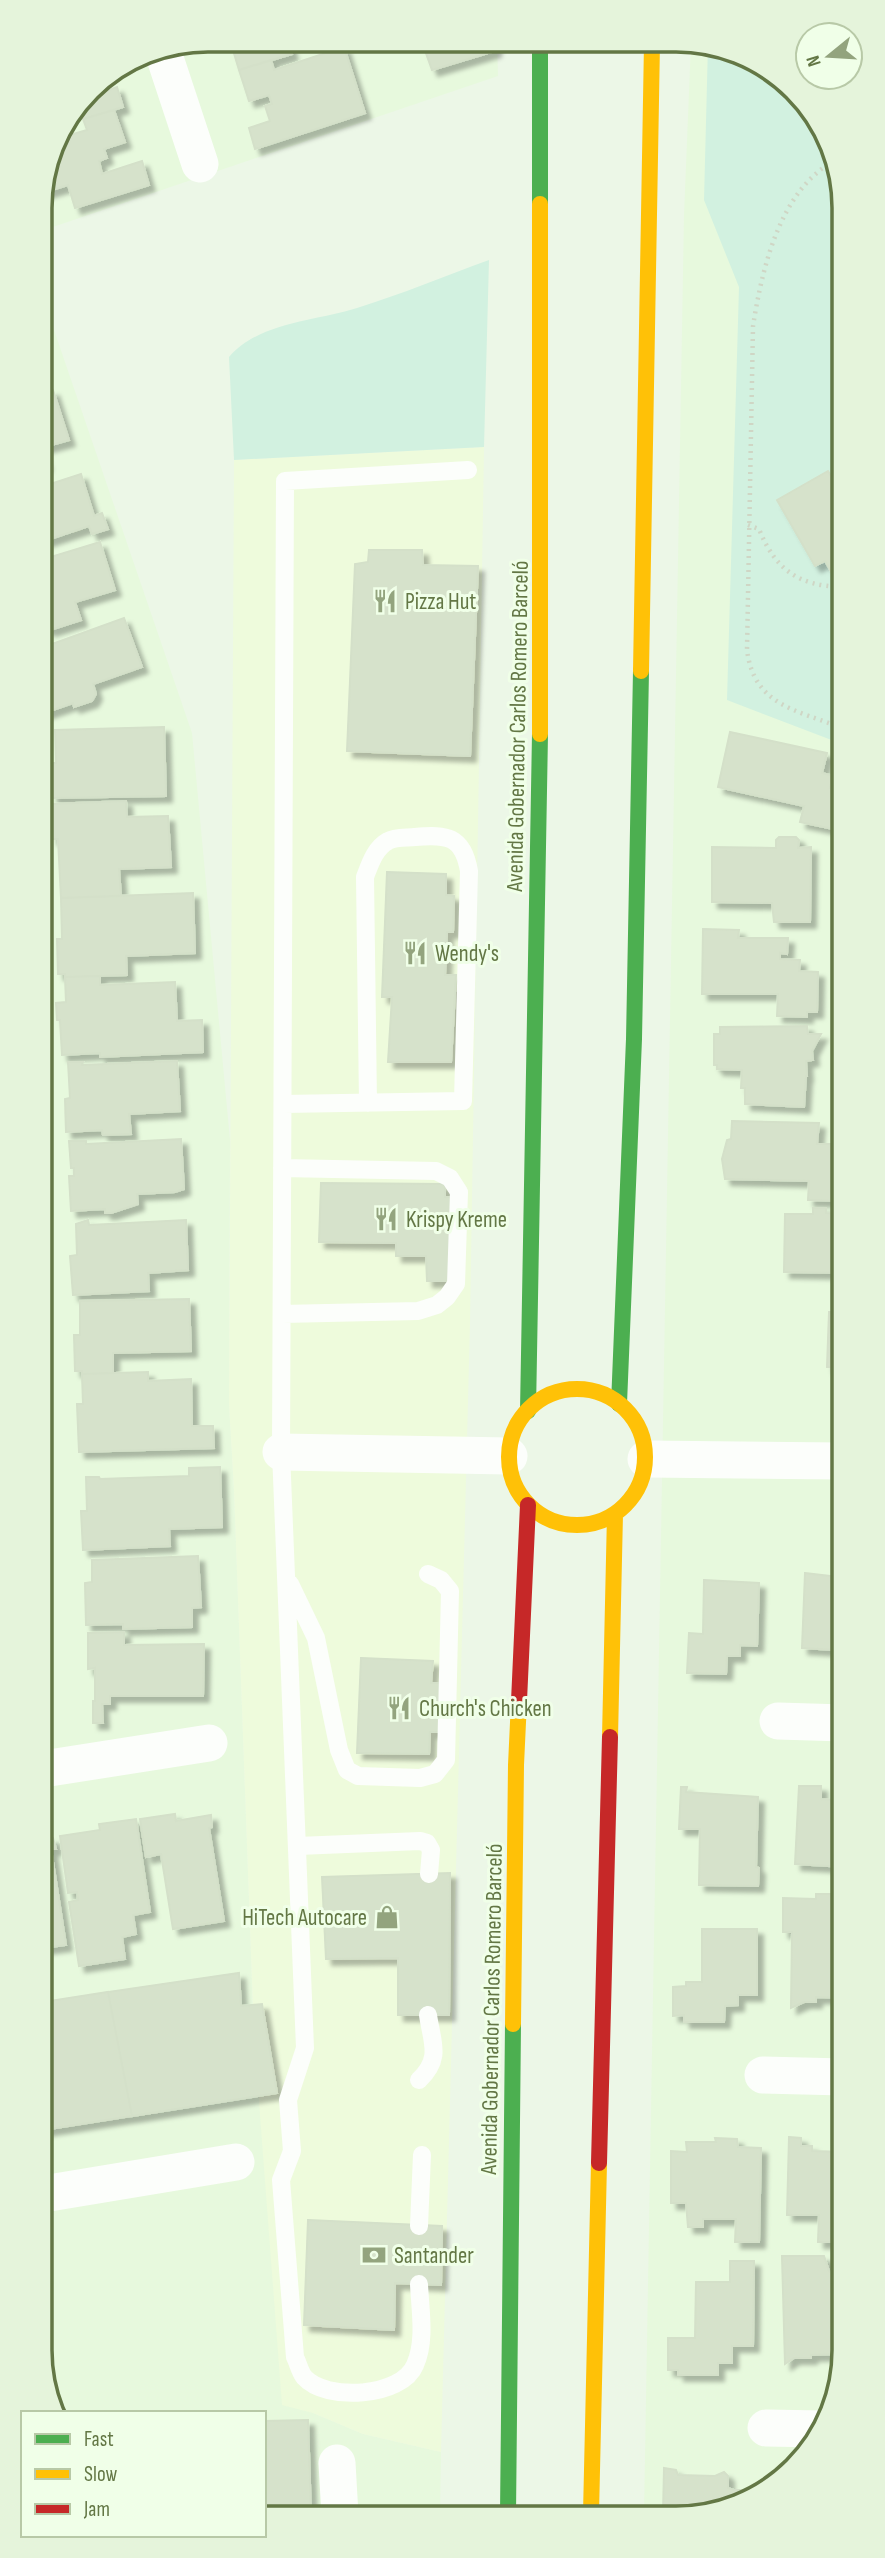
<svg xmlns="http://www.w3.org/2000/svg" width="885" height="2558" viewBox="0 0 885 2558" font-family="'Sofia Sans Condensed',sans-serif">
	<defs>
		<filter id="shadow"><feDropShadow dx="6" dy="6" stdDeviation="2" flood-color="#0004"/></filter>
	</defs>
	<rect width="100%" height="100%" fill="#ecf7e7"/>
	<path fill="#e7f9dd" d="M209 40 497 42 498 76 41 231V197L58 134 97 82 144 53Z
		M691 43 710 44 796 90 841 175 844 2360 832 2414 803 2460 761 2495 710 2514H644L684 215Z
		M41 292 192 733 230 1140 229 1404 234 1490 254 2036 313 2413 363 2434 441 2452 440 2515H264V2413H60L44 2383Z"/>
	<path fill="#eefbdc" d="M484 447 470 1323 441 2452 363 2434 313 2413 282 2405 254 2036 234 1490 229 1404 234 460Z"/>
	<path fill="#d2f1e0" d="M708 44 796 90 841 175 842 744 727 700 739 287 704 200Z
		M489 260 484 447 234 460 229 357C259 322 316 321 357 308 402 294 445 276 489 260Z"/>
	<path fill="#d6e2cb" stroke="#d4e0c9" stroke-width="2" filter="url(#shadow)" d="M230 40 300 41 289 44 292 54 239 70Z
		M422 42H496L495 51 432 70Z
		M344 47 365 113 255 149 249 128 270 121 265 106 272 104 269 95 249 101 239 70 271 60 274 70Z
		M103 79 107 91 117 87 123 107 83 119 79 106 97 82Z
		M114 110 125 142 104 149 107 158 99 161 102 174 142 161 149 185 75 208 68 185 42 193 56 139 87 130 83 119Z
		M53 390 69 440 41 448V394Z
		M41 449 46 465 41 467Z
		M828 471 842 495V567L832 573 825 561 815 566 777 500Z
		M81 474 94 516 102 513 108 529 92 534 89 526 41 542V487Z
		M100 542 115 590 75 602 81 620 50 630 49 628 41 630V560Z
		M369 550H422L423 565 478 566 470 756 347 751 355 564 368 562Z
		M124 618 142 667 93 684 96 694 92 701 74 707 73 703 41 714V648Z
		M164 727 166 796 52 798 51 763H56L55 730Z
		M730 732 827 753 822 773 833 776 830 788 842 791V808L838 830 800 822 804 806 718 787Z
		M126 801 127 817 168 816 171 867 119 869 121 896 61 898 58 839H52L50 804Z
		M779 837H796L799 840 798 848 811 847 810 922H774L772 903 712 902V847L776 848V840Z
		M387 872 446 874V895L454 896 453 932H447L445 975H456L451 1062H388L392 997H382Z
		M193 893 195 953 126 956 127 975 65 977V974H58L57 939H62L61 898Z
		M703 929 739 930 738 938H788L787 954 780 953V959L800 960 799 971 818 972 817 1012H807V1017L777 1016 778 994H702Z
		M100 976V985L175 982 177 1021 202 1020 203 1052 100 1057V1053L62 1055 60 1020H57L56 1003 66 1002 65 977Z
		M807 1026 808 1034H821L812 1051 813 1060 806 1061 807 1076H806L804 1107 745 1104V1088H741L742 1070 717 1069V1065H714V1034H720V1027Z
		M177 1061 180 1111 129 1114 131 1134 103 1135 102 1130 66 1132 65 1099 70 1098 68 1062H83L82 1065Z
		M732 1121 819 1123 817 1144H833L831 1156H843V1197H839V1201L808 1200 809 1181 725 1179 722 1159 727 1140 731 1139Z
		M181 1139 184 1189 175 1192 137 1194 138 1204 111 1213H105V1209L71 1211 69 1176H74V1168H71L69 1141H86V1144Z
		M321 1183 445 1184V1197H454L452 1281H427L426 1256H396V1243L319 1242Z
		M813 1208H826V1213L843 1214V1273L784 1272 785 1214H813Z
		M88 1220 89 1225 186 1220 188 1270 148 1273 149 1291 73 1295 70 1256 77 1255 76 1224Z
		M189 1299 191 1351 113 1353V1373L82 1374V1371H75L74 1335H80V1301Z
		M829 1312H843V1367H827Z
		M148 1372V1381L191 1379 192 1426H213L214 1448 79 1452 77 1404H83L82 1374Z
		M220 1467 222 1527 169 1529 170 1546 83 1550 81 1511H87L86 1477H99L100 1479 189 1476V1468Z
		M198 1556 201 1607 192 1608V1627L123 1629V1624L86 1625 85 1583 92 1582V1560Z
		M805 1573 838 1577V1583L843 1584V1663L834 1662 835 1650 802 1648Z
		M704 1580 759 1583 757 1646 740 1645V1656H727L726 1674 687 1673 689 1633 703 1634Z
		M124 1632V1645L204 1644 203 1696H110V1704H102L103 1723H93V1701H95V1668L88 1669V1633Z
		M361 1658 433 1661 431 1683H441L440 1732H430L429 1754 357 1753Z
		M799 1786H821V1799L844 1800V1867L795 1864Z
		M681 1787H687L686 1792 758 1797 756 1867 759 1868 758 1886 699 1885 700 1829H679Z
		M175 1814 176 1821 211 1815 212 1827 209 1828 224 1921 173 1929 161 1854 146 1857 140 1819Z
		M136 1819 150 1912 133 1915 136 1934 122 1937 125 1959 79 1966 69 1902 78 1900 77 1892 68 1893 60 1836 100 1830 99 1824Z
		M53 1838 56 1849H51L66 1945 43 1948V1839Z
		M450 1873 449 2015H398V1958L326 1959 322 1877Z
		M816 1894H836V1934H844V1998L816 1997V2002H804L791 2008 792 1932H783V1898L816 1899Z
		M702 1929H757V1995H738V2005L725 2006 724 2022H684V2015L673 2016V1987L686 1986V1982H702Z
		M239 1973 241 2006 262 2004 277 2093 132 2116 108 1992Z
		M108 1992 132 2116 43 2130V2002Z
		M789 2137 801 2138V2146H812V2151L844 2152V2242H818L819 2215H787Z
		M715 2138 737 2139 738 2147 761 2148 759 2242H735L736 2219H703V2227H688L686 2203H671V2151L687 2152 686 2142H716Z
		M308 2220 442 2226 441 2285 395 2283 394 2330 304 2325Z
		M782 2256H824L829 2271 839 2278H844V2354L811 2355V2358H794L785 2364Z
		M730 2261H754L753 2346H732V2363H718V2375H678V2370H668V2338H695L696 2282H730Z
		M308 2420 311 2515H264V2421Z
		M664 2468 676 2470 678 2475 715 2476 724 2472 728 2476V2488L734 2490H746V2501L710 2514H663Z"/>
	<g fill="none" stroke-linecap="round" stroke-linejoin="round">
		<path stroke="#cfd6c5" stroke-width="4.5" stroke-dasharray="2 5" stroke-linecap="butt" d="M834 161C779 191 762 270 753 326L747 650C754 706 797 710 842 728
			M748 525 759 529C775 569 798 586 842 587"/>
		<path stroke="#fcfefb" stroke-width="18" d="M283 1104 463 1101 469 871C463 836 447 834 415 837 407 838 395 837 388 841 375 848 370 864 365 877L368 1103
			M282 1314 418 1311 437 1305 447 1297 456 1284 459 1192 450 1178 436 1171 282 1168
			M290 1584 316 1638 339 1750 347 1770 358 1776 420 1778 435 1774 446 1760 450 1591 441 1580 428 1574
			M298 1846 420 1841 427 1843 431 1850 429 1874
			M419 2080C442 2058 432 2043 428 2015
			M419 2226 422 2155
			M419 2284C420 2309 426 2341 415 2365 402 2397 326 2402 304 2377 300 2372 298 2363 295 2357L281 2180 292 2151 288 2100 305 2048 281 1452 285 481 468 470"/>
		<path stroke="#fcfefb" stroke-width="37" d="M162 49 200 164
			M281 1452 509 1456
			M646 1459 843 1461
			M778 1721 844 1723
			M43 1769 209 1743
			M763 2075 844 2077
			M43 2194 236 2162
			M766 2428 822 2429
			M337 2463 340 2515"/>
		<path stroke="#4caf50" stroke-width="16" d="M540 42V204
			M619 1404 634 1039 641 671
			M528 1411 540 734
			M508 2514 513 2024"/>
		<path stroke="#ffc107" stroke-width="16" d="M540 204V734
			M641 671 652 43
			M509 1457a68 68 0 1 1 136 0a68 68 0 1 1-136 0Z
			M610 1737 615 1514
			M513 2024 516 1765 519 1701
			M591 2514 599 2163"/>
		<path stroke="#c62828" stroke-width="16" d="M519 1701 528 1505
			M599 2163 610 1737"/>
	</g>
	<defs>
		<g id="restaurant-bare" transform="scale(1.89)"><path d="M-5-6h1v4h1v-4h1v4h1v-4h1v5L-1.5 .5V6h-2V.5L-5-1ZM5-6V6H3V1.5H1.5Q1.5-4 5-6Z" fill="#93a47e" stroke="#f0ffe8" stroke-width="2.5" paint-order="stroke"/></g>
		<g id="shop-bare" transform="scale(1.89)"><path d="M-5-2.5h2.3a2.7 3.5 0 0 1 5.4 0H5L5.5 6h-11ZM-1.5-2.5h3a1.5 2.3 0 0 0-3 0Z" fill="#93a47e" stroke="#f0ffe8" stroke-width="2.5" paint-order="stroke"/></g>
		<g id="bank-bare" transform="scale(1.89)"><path d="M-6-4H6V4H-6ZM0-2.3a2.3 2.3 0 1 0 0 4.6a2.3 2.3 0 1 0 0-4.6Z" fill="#93a47e" stroke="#f0ffe8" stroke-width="2.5" paint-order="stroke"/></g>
	</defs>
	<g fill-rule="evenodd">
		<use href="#restaurant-bare" x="385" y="601"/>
		<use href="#restaurant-bare" x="415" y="953"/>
		<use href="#restaurant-bare" x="386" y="1219"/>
		<use href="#restaurant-bare" x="399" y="1708"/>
		<use href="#shop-bare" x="387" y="1917"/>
		<use href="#bank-bare" x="374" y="2255"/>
	</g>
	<g text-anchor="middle" stroke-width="6" stroke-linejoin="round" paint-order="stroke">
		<g font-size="23" fill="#637745" stroke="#f0ffe8" text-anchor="start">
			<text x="405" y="609">Pizza Hut</text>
			<text x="435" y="961">Wendy's</text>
			<text x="406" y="1227">Krispy Kreme</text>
			<text x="419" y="1716">Church's Chicken</text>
			<text x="367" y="1925" text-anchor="end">HiTech Autocare</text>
			<text x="394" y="2263">Santander</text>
		</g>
		<g font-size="23" fill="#637745" stroke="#f0ffe8">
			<text transform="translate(517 726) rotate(-89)" y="8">Avenida Gobernador Carlos Romero Barceló</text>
			<text transform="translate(491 2009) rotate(-89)" y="8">Avenida Gobernador Carlos Romero Barceló</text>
		</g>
	</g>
	<path d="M0 0H885V2558H0ZM208 52H676A156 156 0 0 1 832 208V2350A156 156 0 0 1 676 2506H208A156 156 0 0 1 52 2350V208A156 156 0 0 1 208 52Z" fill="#e5f4db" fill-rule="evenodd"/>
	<path fill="none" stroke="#637745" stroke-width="3.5" d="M208 52H676A156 156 0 0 1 832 208V2350A156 156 0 0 1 676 2506H208A156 156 0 0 1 52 2350V208A156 156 0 0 1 208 52Z"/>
	<rect x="21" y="2411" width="245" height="126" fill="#f0ffe8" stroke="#b8c9a7" stroke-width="2"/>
	<rect x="35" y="2434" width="35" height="10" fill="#4caf50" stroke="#b8c9a7" stroke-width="2"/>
	<text x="84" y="2446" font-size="21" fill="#637745">Fast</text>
	<rect x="35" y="2469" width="35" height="10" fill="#ffc107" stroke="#b8c9a7" stroke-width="2"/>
	<text x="84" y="2481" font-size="21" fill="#637745">Slow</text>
	<rect x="35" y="2504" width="35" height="10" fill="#c62828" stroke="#b8c9a7" stroke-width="2"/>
	<text x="84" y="2516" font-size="21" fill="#637745">Jam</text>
	<g transform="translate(829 56) rotate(252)"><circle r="33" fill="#f0ffe8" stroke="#b8c9a7" stroke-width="2"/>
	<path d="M0-5L12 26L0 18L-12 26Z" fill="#93a47e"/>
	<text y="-10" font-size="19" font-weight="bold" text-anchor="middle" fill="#637745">N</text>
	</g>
</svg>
